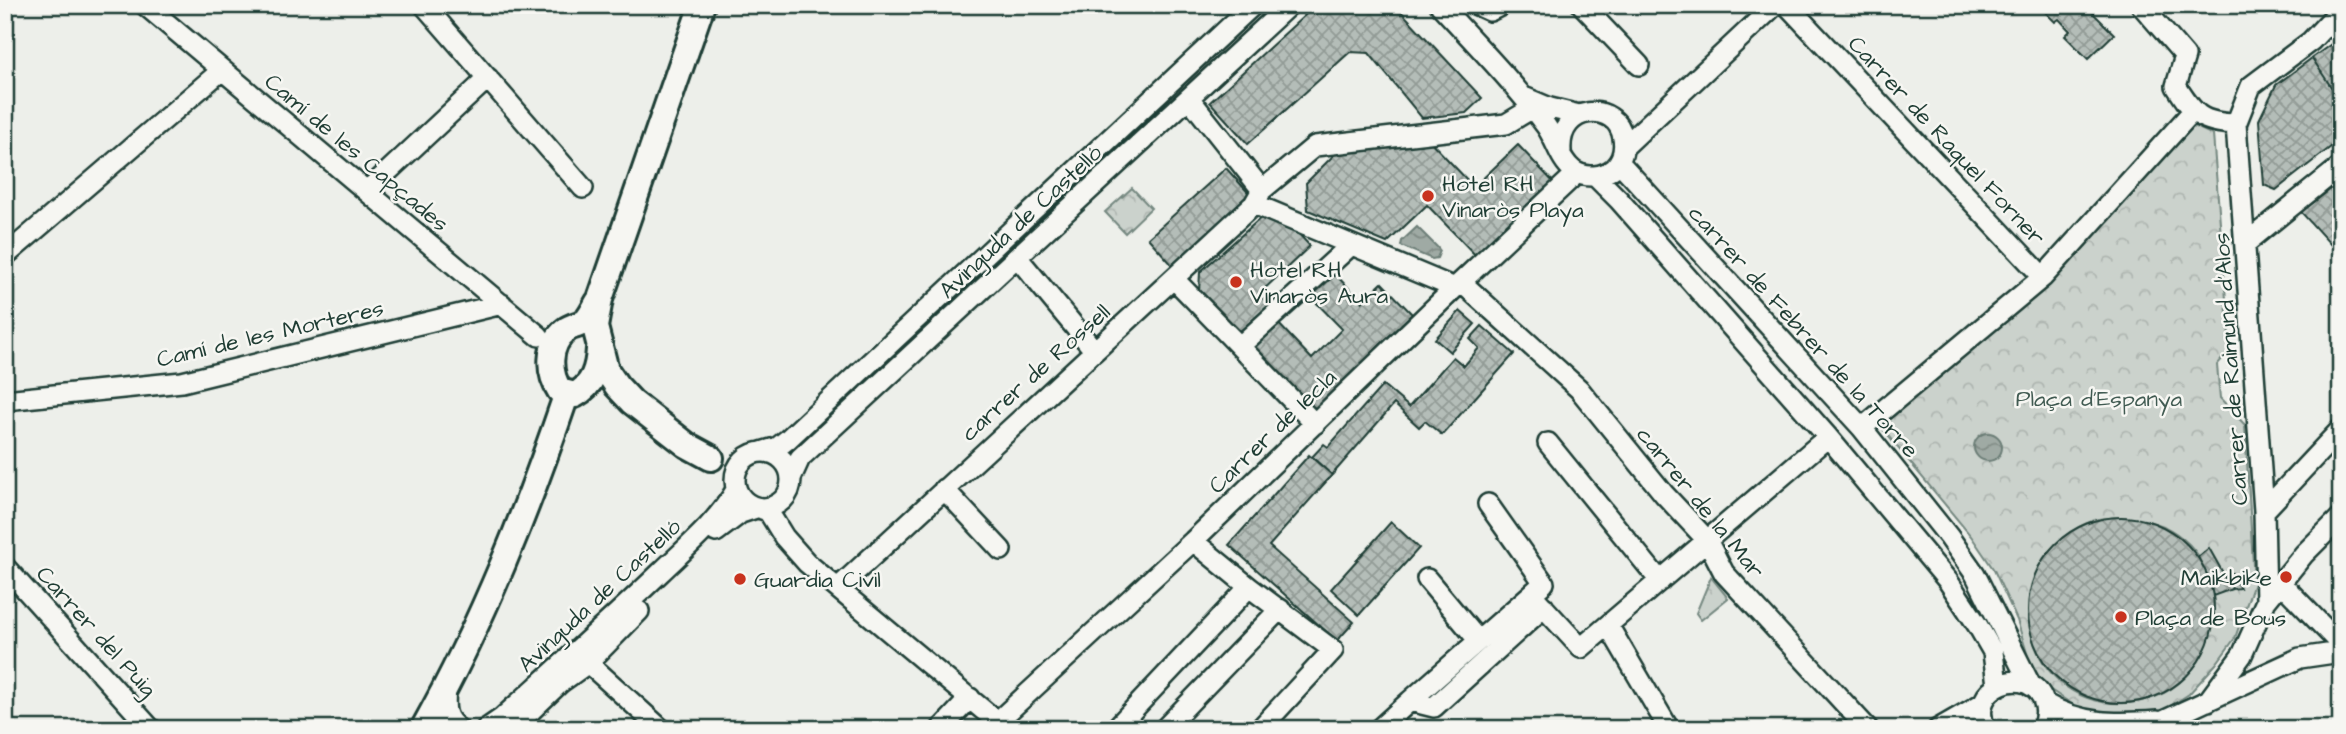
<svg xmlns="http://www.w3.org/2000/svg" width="2346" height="734" viewBox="0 0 2346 734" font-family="'Architects Daughter',sans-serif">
	<defs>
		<pattern id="park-crowns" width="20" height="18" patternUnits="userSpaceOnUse" patternTransform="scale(1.75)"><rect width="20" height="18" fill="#cbd2cc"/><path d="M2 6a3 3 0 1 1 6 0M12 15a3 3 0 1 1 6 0" fill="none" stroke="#aeb5b0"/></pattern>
		<pattern id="water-waves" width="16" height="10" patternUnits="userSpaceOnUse" patternTransform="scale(1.75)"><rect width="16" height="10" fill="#9faaa4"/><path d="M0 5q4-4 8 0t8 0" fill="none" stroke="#818c86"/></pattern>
		<pattern id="building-cross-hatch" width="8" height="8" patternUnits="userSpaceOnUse" patternTransform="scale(1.75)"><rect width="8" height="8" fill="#b4bdb8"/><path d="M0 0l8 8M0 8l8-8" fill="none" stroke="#929b96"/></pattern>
	</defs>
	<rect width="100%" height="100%" fill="#edefea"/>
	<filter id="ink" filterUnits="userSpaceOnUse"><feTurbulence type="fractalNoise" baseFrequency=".0143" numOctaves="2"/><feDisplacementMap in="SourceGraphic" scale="14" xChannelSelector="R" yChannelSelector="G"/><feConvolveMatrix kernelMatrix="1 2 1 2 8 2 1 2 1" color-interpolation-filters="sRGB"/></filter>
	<g filter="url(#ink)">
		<path fill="url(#park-crowns)" stroke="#758880" stroke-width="2" fill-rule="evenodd" d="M2194 126 2213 135 2230 350 2217 365 2220 398 2245 425 2254 583 2235 638 2216 664 2189 694 2164 710 2129 717 2081 710 2046 687 2030 663 2017 620 1994 570 1971 536 1879 425 2025 304ZM2121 517C2136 519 2149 520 2163 526 2248 567 2220 698 2126 703 2017 709 1990 557 2095 520 2103 518 2113 518 2121 517Z
			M1132 188 1151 208 1125 233 1105 212Z
			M1711 577 1728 598 1701 620 1696 613Z"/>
		<path fill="url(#water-waves)" stroke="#6c7e77" stroke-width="2" d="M1417 227 1437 247 1440 251 1437 258 1432 259 1401 246 1402 241Z
			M1974 447a14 14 0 1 1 28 0a14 14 0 1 1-28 0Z"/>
		<path fill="url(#building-cross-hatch)" stroke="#1f3d34" stroke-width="2" d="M1316 5H1395L1482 98 1466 113 1422 118 1369 53 1350 52 1248 144 1210 102Z
			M2038 5H2094L2097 9 2093 13 2114 34 2088 59 2065 36 2070 31 2059 19 2055 22Z
			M2341 37V102L2312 58Z
			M2312 58 2341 102V139L2276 190 2264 185 2259 120 2276 85Z
			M1429 140 1474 187 1518 145 1558 187 1481 261 1427 205 1387 243 1308 210 1306 183 1340 149Z
			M1226 168 1254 199 1175 268 1148 238Z
			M2341 181V256L2301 212Z
			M1263 216 1297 232 1310 246 1259 294 1272 308 1241 336 1199 292 1200 272Z
			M1330 269 1362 302 1382 283 1412 314 1314 410 1251 345 1276 321 1312 359 1342 329 1306 292Z
			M1460 311 1475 324 1450 352 1435 339Z
			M1482 326 1514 354 1442 435 1425 421 1419 427 1394 404 1332 475 1312 457 1324 444 1328 447 1383 385 1409 407 1453 357 1464 366 1479 348 1470 339Z
			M1309 455 1332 475 1269 546 1354 622 1337 641 1229 545Z
			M2028 610a93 93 0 1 1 186 0a93 93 0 1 1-186 0Z
			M1391 522 1419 548 1359 615 1331 589Z
			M2209 548 2232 589 2213 596 2209 578 2198 557Z
			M2232 573 2240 588 2232 589 2224 576Z"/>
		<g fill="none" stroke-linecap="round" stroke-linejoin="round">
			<g stroke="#1f3d34" stroke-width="24">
				<path id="minor" d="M145 5 539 336
					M424 5 583 188
					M1440 5C1476 44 1514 83 1546 126 1556 140 1560 161 1574 171 1586 179 1603 177 1614 168 1622 160 1625 149 1623 138 1617 100 1558 104 1561 151
					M1477 5 1490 11 1502 5
					M1582 5 1639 65
					M1787 5 2043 277
					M2141 5 2185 56 2176 86C2194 114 2200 123 2236 124
					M1524 97 1550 108 1579 115
					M1189 98 1262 190
					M1624 147 1775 5
					M1619 162 1862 428 1949 537 1975 574 2031 686
					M1595 176 1619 200 1828 437 1948 581 1978 626 1993 652 1997 685
					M367 191 488 78
					M1254 204 1455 288
					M2246 243 2341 166
					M5 256 222 70
					M1017 257 1094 350
					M1175 280 1315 424
					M1461 282 1579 389 1664 494 1707 540 1724 573 1868 729
					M1240 346 1350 246
					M5 400 182 382 502 304
					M1862 428 2043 277 2192 112
					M1548 443 1660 581
					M735 480a28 28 0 1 1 56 0a28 28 0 1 1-56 0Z
					M761 452 778 447 788 439 1253 5
					M791 478 800 458 1289 5
					M944 489 1001 550
					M1488 504 1544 583 1410 701 1434 707 1544 607
					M762 509 768 511 784 537 807 563 1006 729
					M2264 511 2341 429
					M716 532 741 513 756 508
					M1193 541 1249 587 1333 650 1260 729
					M5 567 151 729
					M1427 579 1478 640
					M2281 583 2341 645
					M838 588 1254 204 1262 190 1315 146 1506 124 1531 109
					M1536 599 1581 648 1828 437
					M2266 601 2304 554 2341 517
					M1608 625 1669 729
					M588 663 661 729
					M446 687C445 704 442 718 459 729
					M2208 701 2242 655 2266 601 2264 511 2236 124 2251 86 2311 41 2341 9
					M2044 703C2081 725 2116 724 2157 721
					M998 721 1193 541 1461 282 1577 173
					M486 729 502 718C555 670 609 622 660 573 687 547 717 522 736 490
					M512 729 560 683 588 663 639 611
					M941 729 970 698
					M1115 729 1249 587
					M1164 729 1280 609
					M1379 729 1410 701
					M1938 729 1983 703
					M1986 729C1964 687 2030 661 2044 702 2047 711 2046 720 2041 729
					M2146 729 2300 658 2341 652"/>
			</g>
			<g stroke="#1f3d34" stroke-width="30">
				<path id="major" d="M702 5 600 299 595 327 606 370 617 386 632 402 687 445 711 458
					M598 302C595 307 591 316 586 321 581 325 572 325 566 330 547 345 548 373 560 391L575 395C593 385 598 369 599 349
					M423 729C483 622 528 508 567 393"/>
			</g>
			<use href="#minor" stroke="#f6f6f2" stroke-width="19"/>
			<use href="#major" stroke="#f6f6f2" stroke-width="24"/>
		</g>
	</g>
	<g fill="#c8321e" stroke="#f6f6f2" stroke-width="2.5">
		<circle cx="1428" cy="196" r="7"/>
		<circle cx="1236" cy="282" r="7"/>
		<circle cx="2286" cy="577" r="7"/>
		<circle cx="740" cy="579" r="7"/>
		<circle cx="2121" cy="617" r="7"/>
	</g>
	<g text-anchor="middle" stroke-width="5" stroke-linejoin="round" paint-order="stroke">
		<g font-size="23" fill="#1f3d34" stroke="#f6f6f2">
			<text transform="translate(1947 140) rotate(47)" y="8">Carrer de Raquel Forner</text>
			<text transform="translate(357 152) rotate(40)" y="8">Camí de les Capçades</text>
			<text transform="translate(1020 221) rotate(-43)" y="8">Avinguda de Castelló</text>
			<text transform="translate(1804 331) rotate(48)" y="8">carrer de Febrer de la Torre</text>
			<text transform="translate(270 333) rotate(-13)" y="8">Camí de les Morteres</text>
			<text transform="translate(2230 369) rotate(-94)" y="8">Carrer de Raimund d'Alos</text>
			<text transform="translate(1035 372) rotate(-42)" y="8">carrer de Rossell</text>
			<text transform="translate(1272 431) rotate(-44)" y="8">Carrer de Iecla</text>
			<text transform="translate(1701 502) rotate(51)" y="8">carrer de la Mar</text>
			<text transform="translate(599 595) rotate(-43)" y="8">Avinguda de Castelló</text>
			<text transform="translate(97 631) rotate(48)" y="8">Carrer del Puig</text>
		</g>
		<g font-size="23" fill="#1f3d34" stroke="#f6f6f2" text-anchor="start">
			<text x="1442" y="191">Hotel RH<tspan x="1442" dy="26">Vinaròs Playa</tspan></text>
			<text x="1250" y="277">Hotel RH<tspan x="1250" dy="26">Vinaròs Aura</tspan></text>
			<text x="2272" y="585" text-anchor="end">Maikbike</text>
			<text x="754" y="587">Guardia Civil</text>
			<text x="2135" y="625">Plaça de Bous</text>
		</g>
		<g font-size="23" fill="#415b52" stroke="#f6f6f2">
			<text x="2099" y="406">Plaça d'Espanya</text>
		</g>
	</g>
	<rect width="2346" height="734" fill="none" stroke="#f6f6f2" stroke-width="28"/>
	<rect x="14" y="14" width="2318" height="706" fill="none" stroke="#1f3d34" stroke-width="2.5" filter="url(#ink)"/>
</svg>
